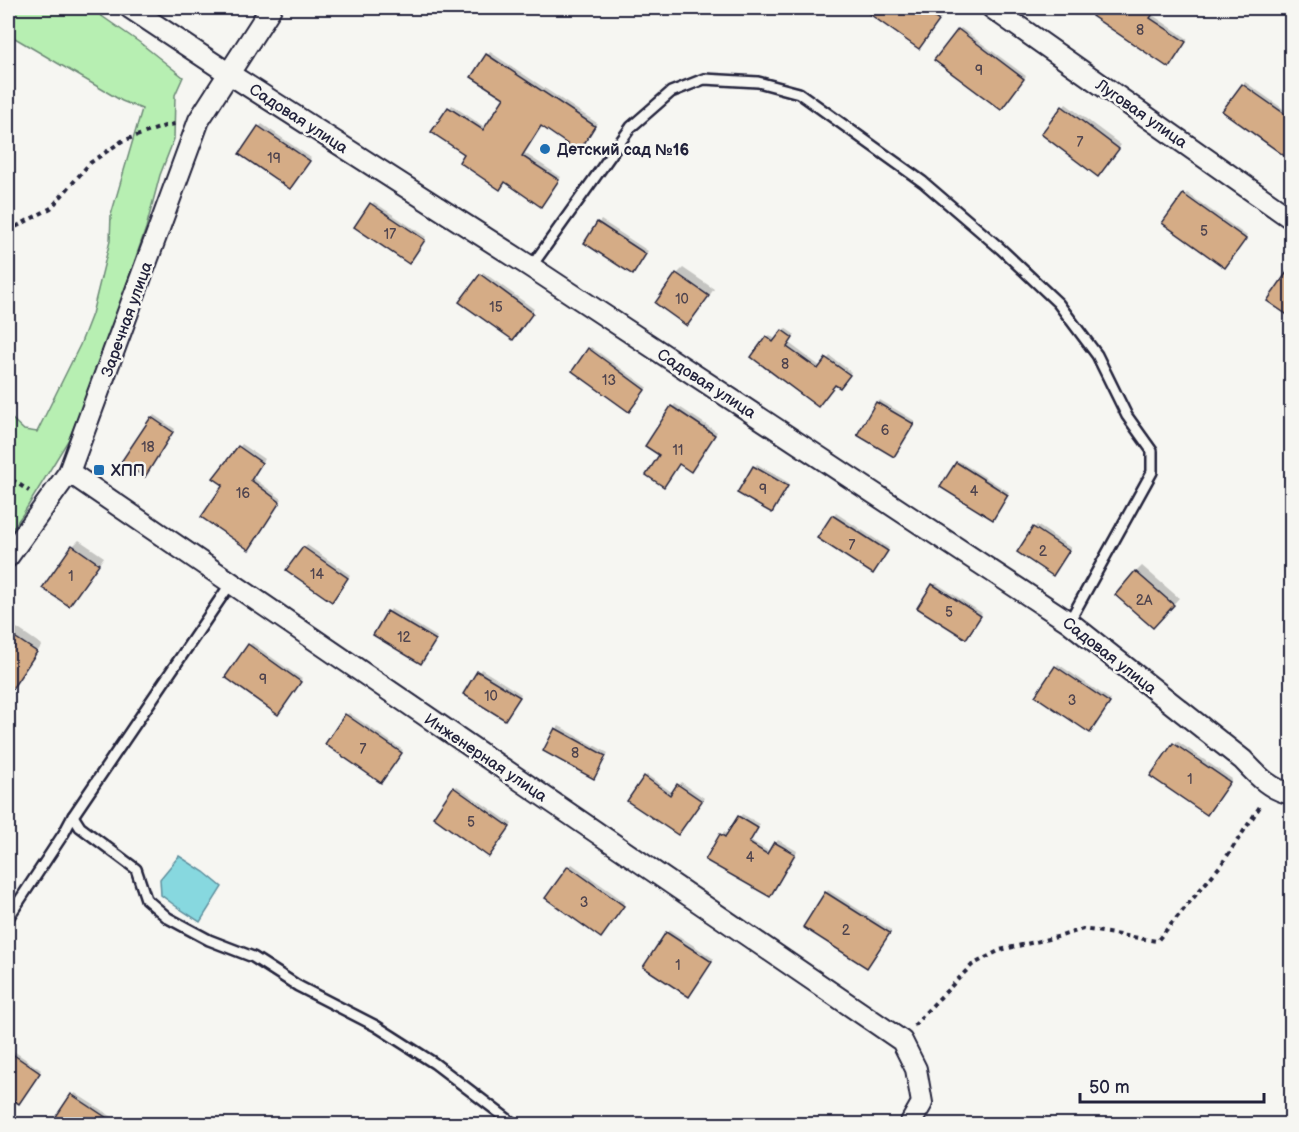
<svg xmlns="http://www.w3.org/2000/svg" width="1299" height="1132" font-family="'Balsamiq Sans',sans-serif">
<rect width="100%" height="100%" fill="#f6f6f2"/>
<filter id="ink" filterUnits="userSpaceOnUse"><feTurbulence type="fractalNoise" baseFrequency=".0167" numOctaves="2"/><feDisplacementMap in="SourceGraphic" scale="12" xChannelSelector="R" yChannelSelector="G"/><feConvolveMatrix kernelMatrix="1 2 1 2 8 2 1 2 1" color-interpolation-filters="sRGB"/></filter>
<g filter="url(#ink)">
<polygon fill="#b7efb2" stroke="#6c8876" stroke-width="1.5" points="8,8 90,8 139,42 183,77 175,95 174,139 160,175 146,228 96,373 69,439 23,514 8,535 8,417 10,417 24,430 37,432 80,345 92,314 110,241 111,215 142,109 122,101 8,34"/>
<polygon fill="#87d8df" stroke="#5f8f9d" stroke-width="1.5" points="179,856 204,872 222,887 200,922 177,907 161,895 160,879"/>
<g fill="#0003">
<polygon points="863,8 926,8 941,18 918,47"/>
<polygon points="1100,8 1156,8 1151,14 1188,39 1171,63 1094,16"/>
<polygon points="961,28 1026,76 1004,106 959,30"/>
<polygon points="490,52 597,123 581,147 541,125 523,152 561,177 544,202 433,132 452,105 486,128 506,98 473,77"/>
<polygon points="1245,82 1292,115 1292,148 1243,85"/>
<polygon points="1066,104 1121,145 1100,173 1043,134"/>
<polygon points="262,124 311,158 293,185 259,127"/>
<polygon points="1187,193 1247,236 1228,264 1184,195"/>
<polygon points="374,202 426,237 411,259 372,204"/>
<polygon points="601,220 648,251 635,271 586,242"/>
<polygon points="683,268 714,289 693,318 687,324 677,274"/>
<polygon points="483,272 534,309 515,336 481,275"/>
<polygon points="785,328 795,335 789,343 821,367 830,356 851,372 843,384 835,383 821,402 767,337 770,335 776,340"/>
<polygon points="591,347 647,387 632,408 589,349"/>
<polygon points="880,400 915,421 897,453 859,434"/>
<polygon points="675,404 717,432 693,467 661,454 647,445"/>
<polygon points="154,415 175,429 147,472 152,418"/>
<polygon points="242,444 264,459 252,477 282,499 251,545 225,485 215,478"/>
<polygon points="959,461 1009,492 995,515 957,463"/>
<polygon points="757,464 789,483 775,509 739,492"/>
<polygon points="836,513 889,548 875,570 834,516"/>
<polygon points="1037,525 1071,548 1055,571 1034,528"/>
<polygon points="79,540 104,557 75,598 69,604 73,546"/>
<polygon points="307,545 350,575 335,597 288,570"/>
<polygon points="1142,566 1179,598 1159,620 1136,572"/>
<polygon points="936,583 982,613 968,635 933,585"/>
<polygon points="391,609 437,637 424,660 375,635"/>
<polygon points="17,628 42,645 13,687 8,693 8,639"/>
<polygon points="252,643 302,679 280,710 249,645"/>
<polygon points="1058,664 1111,700 1092,728 1056,667"/>
<polygon points="481,669 521,694 508,716 465,694"/>
<polygon points="349,713 403,750 383,779 346,715"/>
<polygon points="559,726 608,753 596,774 557,729"/>
<polygon points="1177,741 1232,779 1210,811 1152,775"/>
<polygon points="647,775 673,793 681,782 704,798 681,831 645,777"/>
<polygon points="457,786 512,824 492,852 455,788"/>
<polygon points="742,814 760,824 750,840 770,852 778,840 797,851 772,893 707,859 722,835 724,832 728,835"/>
<polygon points="572,864 625,902 604,934 569,867"/>
<polygon points="828,890 891,930 870,964 826,893"/>
<polygon points="670,930 714,959 691,993 668,933"/>
<polygon points="8,1047 41,1070 19,1102 8,1095"/>
<polygon points="75,1093 123,1124 53,1124"/>
</g>
<g fill="#d5ac86" stroke="#22223b" stroke-width="1.5">
<polygon points="861,8 920,8 939,21 919,49"/>
<polygon points="1098,8 1157,8 1150,18 1186,42 1169,68 1092,16"/>
<polygon points="958,29 1024,79 1001,110 934,60"/>
<polygon points="486,54 595,126 579,152 541,126 522,156 559,180 541,207 505,182 500,190 459,162 464,154 431,132 448,107 483,130 504,98 471,77"/>
<polygon points="1242,84 1292,119 1292,149 1286,157 1222,111"/>
<polygon points="1062,106 1119,149 1098,177 1041,134"/>
<polygon points="258,126 310,161 290,189 239,154"/>
<polygon points="1183,194 1246,239 1225,268 1162,223"/>
<polygon points="370,203 425,240 409,264 354,227"/>
<polygon points="597,222 646,254 633,275 584,243"/>
<polygon points="1289,269 1292,271 1292,318 1267,301"/>
<polygon points="676,273 709,296 687,326 655,303"/>
<polygon points="480,274 533,313 513,340 459,302"/>
<polygon points="782,330 793,338 787,347 818,369 826,358 850,375 840,388 835,385 818,407 751,357 766,336 773,342"/>
<polygon points="588,348 645,390 629,412 572,371"/>
<polygon points="876,402 914,424 894,457 857,435"/>
<polygon points="671,406 715,435 691,472 679,464 664,487 646,475 659,455 645,446"/>
<polygon points="151,417 173,432 145,477 121,462"/>
<polygon points="238,446 262,463 251,480 280,502 249,550 201,517 223,485 213,478"/>
<polygon points="956,462 1008,495 993,520 940,487"/>
<polygon points="753,466 788,486 772,513 737,493"/>
<polygon points="832,515 888,551 873,574 817,538"/>
<polygon points="1033,527 1069,551 1053,576 1017,552"/>
<polygon points="72,545 99,564 69,606 42,588"/>
<polygon points="303,547 348,578 332,602 286,570"/>
<polygon points="1135,571 1174,605 1153,628 1115,595"/>
<polygon points="932,584 981,616 966,639 917,608"/>
<polygon points="387,611 436,640 421,664 373,635"/>
<polygon points="10,634 37,652 8,695 8,637"/>
<polygon points="248,644 301,682 278,715 225,677"/>
<polygon points="1055,666 1110,703 1090,733 1035,696"/>
<polygon points="477,671 520,697 505,720 463,694"/>
<polygon points="345,714 402,753 381,783 325,744"/>
<polygon points="555,728 606,756 594,779 543,751"/>
<polygon points="1173,743 1230,782 1207,815 1150,776"/>
<polygon points="644,776 670,795 677,784 702,801 678,835 627,801"/>
<polygon points="453,787 510,827 489,857 433,817"/>
<polygon points="738,816 758,828 749,843 767,854 774,842 795,854 770,897 705,860 720,834 725,837"/>
<polygon points="568,866 624,906 601,938 545,898"/>
<polygon points="825,892 890,933 867,968 803,927"/>
<polygon points="666,932 712,962 689,997 643,967"/>
<polygon points="8,1051 40,1073 19,1104 8,1097"/>
<polygon points="71,1094 116,1124 51,1124"/>
</g>
<g fill="none" stroke-linecap="round" stroke-linejoin="round">
<g stroke="#22223b" stroke-width="14">
<g id="lane">
<polyline points="531,267 631,127 671,92 704,79 758,82 799,93 923,182 1001,249 1058,303 1097,355 1127,416 1152,451 1152,472 1069,622"/>
<polyline points="73,816 80,827 136,869 146,899 168,918 209,940 253,957 298,986 376,1026 434,1063 514,1124"/>
<polyline points="8,918 64,833 73,816 231,583"/>
</g>
</g>
<g stroke="#22223b" stroke-width="24">
<g id="street">
<path d="M130 8 228 73 531 267 1069 622 1243 760C1257 775 1270 790 1292 794"/>
<polyline points="992,8 1292,219"/>
<polyline points="69,472 902,1041 916,1069 922,1103 910,1124"/>
<polyline points="8,557 69,472 199,120 271,8"/>
</g>
</g>
<g stroke="#22223b" stroke-width="4" stroke-dasharray="4.5 4.5" stroke-linecap="butt">
<polyline points="8,231 51,208 90,163 122,141 165,126 175,124"/>
<polyline points="8,472 11,479 29,491"/>
<polyline points="914,1026 925,1013 972,965 1000,950 1061,936 1083,929 1157,941 1221,865 1261,805"/>
</g>
<use href="#lane" stroke="#f6f6f2" stroke-width="9"/>
<use href="#street" stroke="#f6f6f2" stroke-width="20"/>
</g>
</g>
<g fill="#1f6fb2" stroke="#f6f6f2" stroke-width="2">
<circle cx="545" cy="149" r="6"/>
<rect x="93" y="464" width="12" height="12" rx="3"/>
</g>
<g text-anchor="middle" stroke-width="5" stroke-linejoin="round" paint-order="stroke">
<g font-size="14" fill="#4f444e">
<text x="1140" y="35">8</text>
<text x="979" y="75">9</text>
<text x="1080" y="147">7</text>
<text x="274" y="163">19</text>
<text x="1204" y="236">5</text>
<text x="390" y="239">17</text>
<text x="682" y="304">10</text>
<text x="496" y="312">15</text>
<text x="785" y="369">8</text>
<text x="609" y="385">13</text>
<text x="885" y="435">6</text>
<text x="148" y="452">18</text>
<text x="678" y="455">11</text>
<text x="763" y="494">9</text>
<text x="974" y="496">4</text>
<text x="243" y="498">16</text>
<text x="852" y="550">7</text>
<text x="1043" y="556">2</text>
<text x="317" y="579">14</text>
<text x="71" y="581">1</text>
<text x="1144" y="605">2А</text>
<text x="949" y="617">5</text>
<text x="404" y="642">12</text>
<text x="263" y="684">9</text>
<text x="491" y="701">10</text>
<text x="1072" y="705">3</text>
<text x="363" y="754">7</text>
<text x="575" y="758">8</text>
<text x="1190" y="784">1</text>
<text x="471" y="827">5</text>
<text x="750" y="862">4</text>
<text x="584" y="907">3</text>
<text x="846" y="935">2</text>
<text x="678" y="970">1</text>
</g>
<g font-size="16" fill="#22223b" stroke="#f6f6f2">
<text transform="translate(1142 113) rotate(35)" y="6">Луговая улица</text>
<text transform="translate(299 118) rotate(33)" y="6">Садовая улица</text>
<text transform="translate(126 319) rotate(-70)" y="6">Заречная улица</text>
<text transform="translate(707 383) rotate(33)" y="6">Садовая улица</text>
<text transform="translate(1110 655) rotate(38)" y="6">Садовая улица</text>
<text transform="translate(486 757) rotate(34)" y="6">Инженерная улица</text>
</g>
<g font-size="16" font-weight="bold" fill="#22223b" stroke="#f6f6f2" text-anchor="start">
<text x="557" y="155">Детский сад №16</text>
<text x="111" y="476">ХПП</text>
</g>
</g>
<rect width="1299" height="1132" fill="none" stroke="#f6f6f2" stroke-width="30"/>
<rect x="15" y="15" width="1269" height="1102" fill="none" stroke="#22223b" stroke-width="2" filter="url(#ink)"/>
<path d="M1080 1093v9h184v-9" fill="none" stroke="#22223b" stroke-width="3"/>
<text x="1089" y="1093" font-size="18" fill="#22223b" stroke="#f6f6f2" stroke-width="4.5" paint-order="stroke">50 m</text>
</svg>
